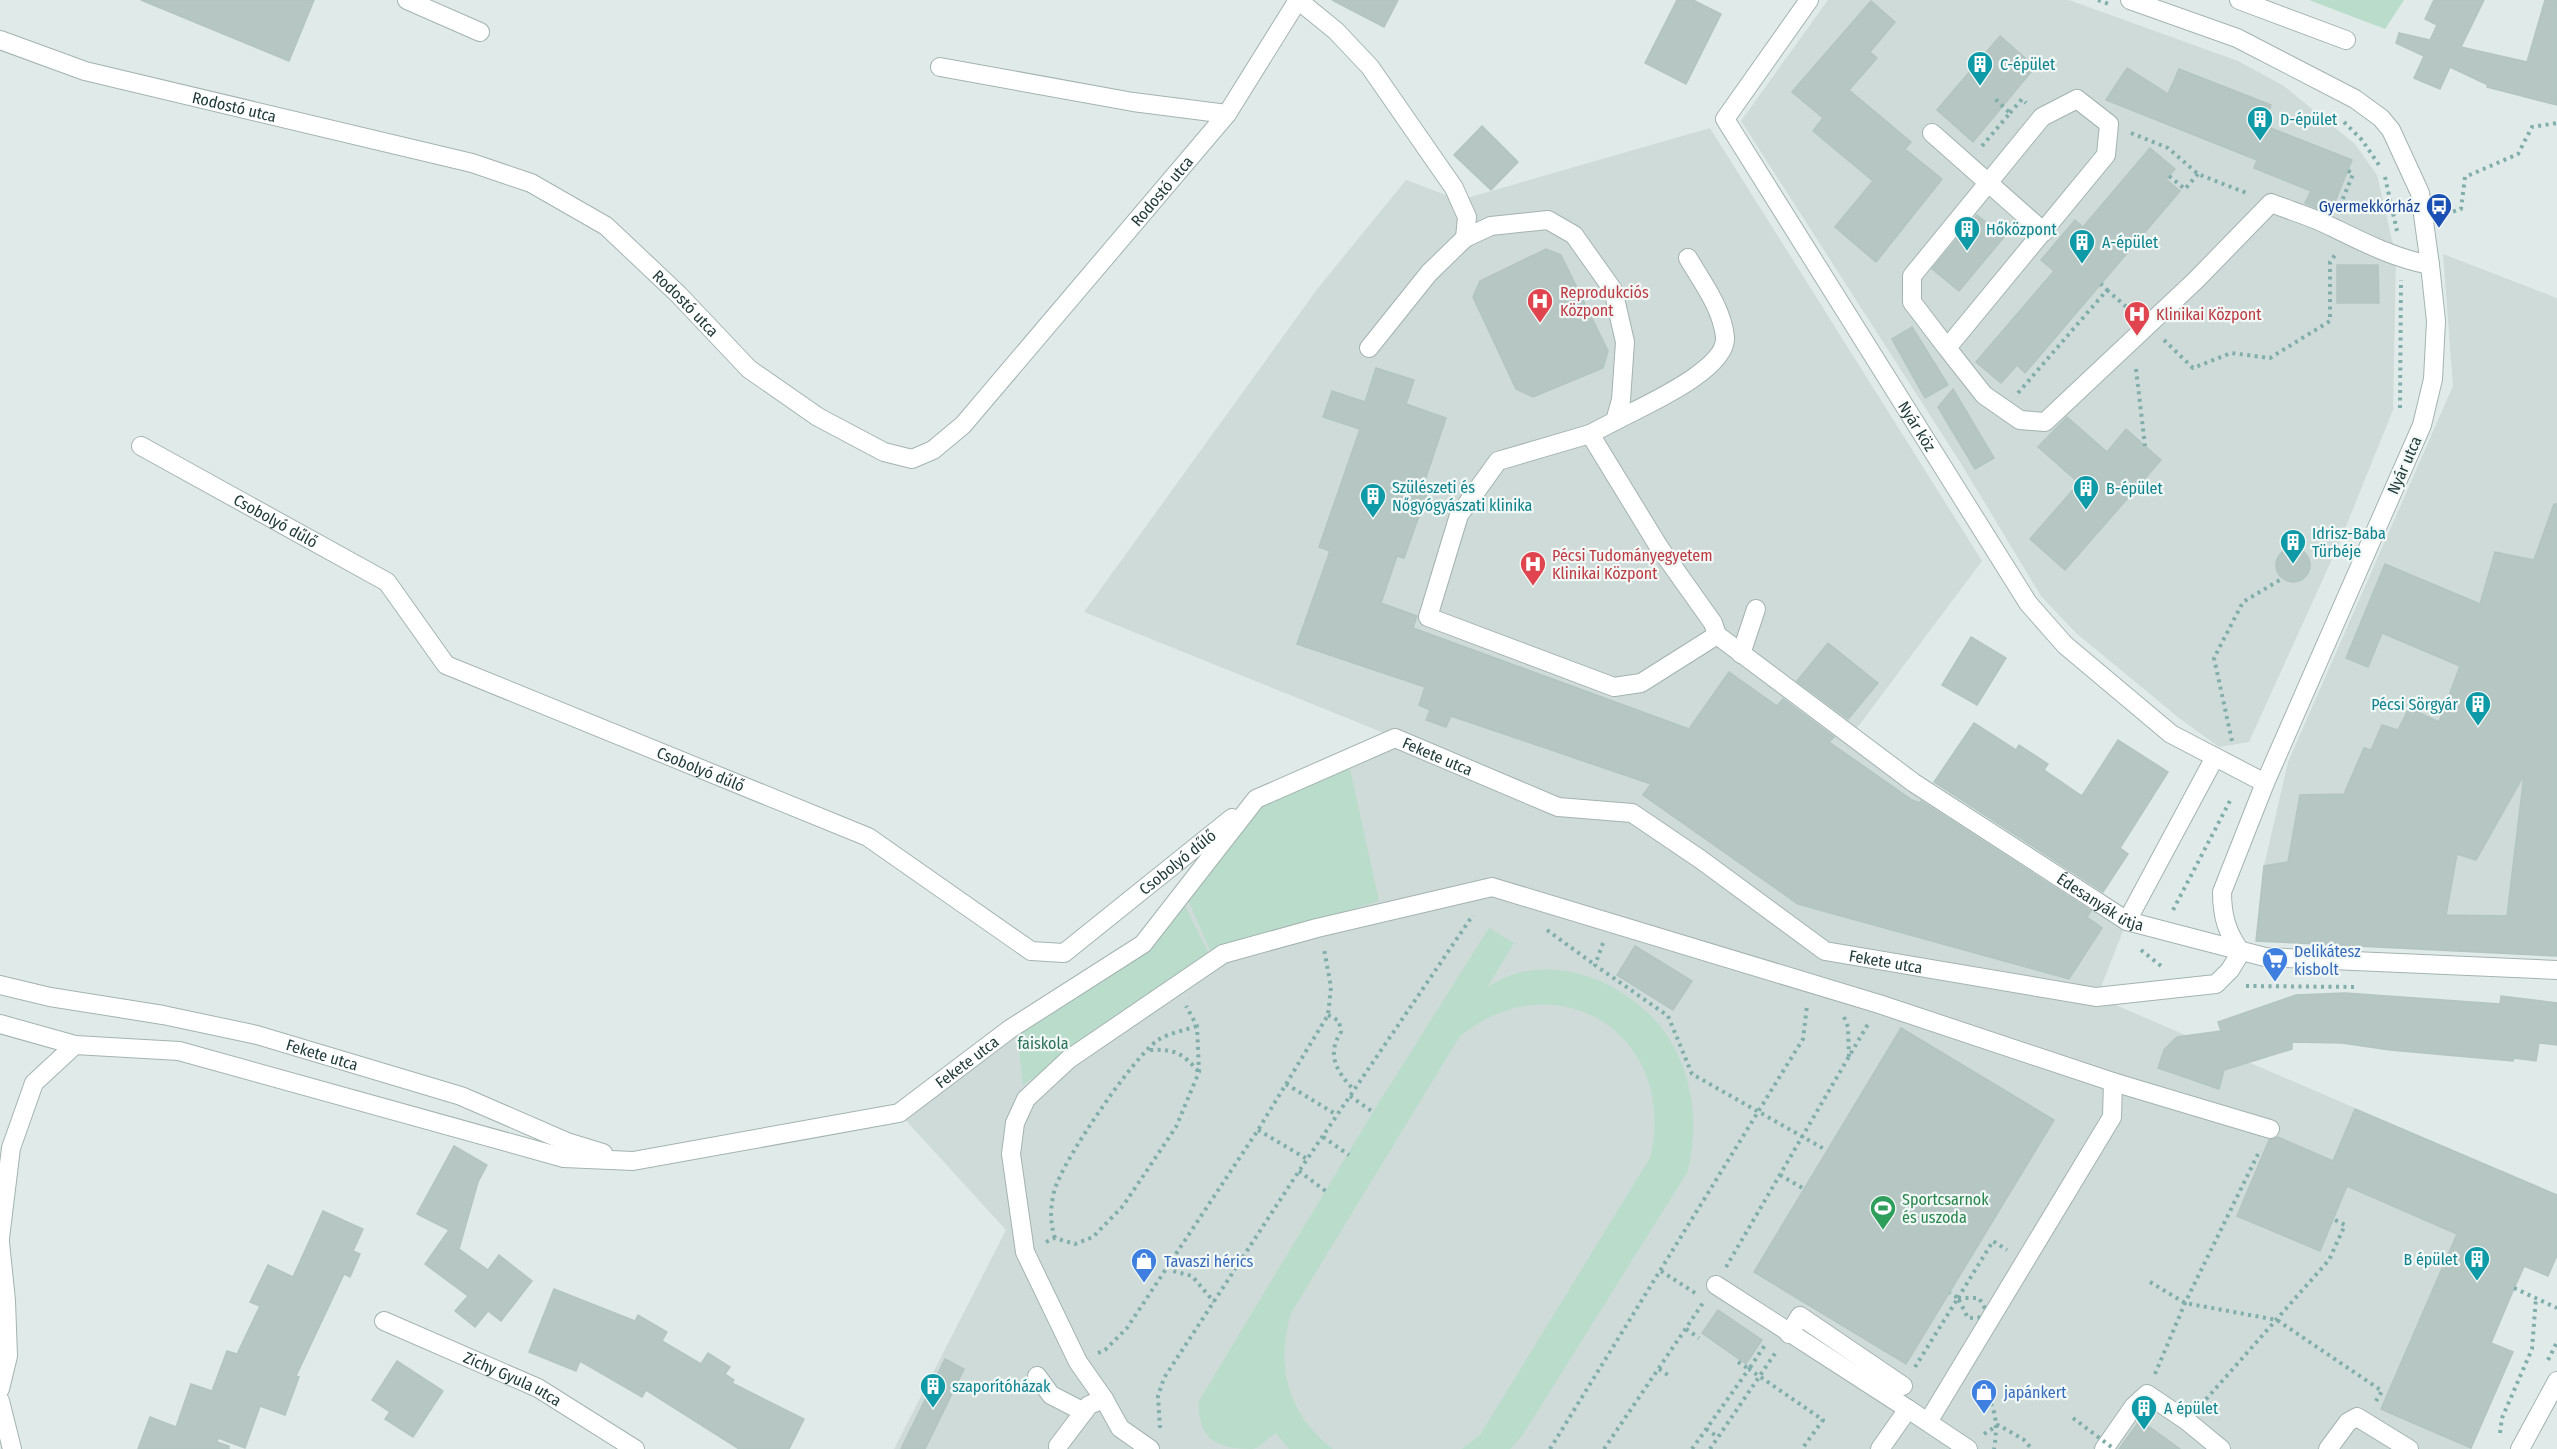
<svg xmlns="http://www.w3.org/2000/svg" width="2557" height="1449" font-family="'Fira Sans Condensed',sans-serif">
<rect width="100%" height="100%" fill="#e0ebe9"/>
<g fill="#cfdbd8">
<polygon points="1828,0 2069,0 2238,61 2284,86 2355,144 2377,175 2396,257 2393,410 2338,546 2249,742 2219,747 2179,718 2076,633 2041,596 1960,462 1741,121"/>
<polygon points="1710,128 1982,561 1851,736 2127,921 2097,997 2557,1195 2491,1343 2513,1352 2471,1449 894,1449 1006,1230 899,1113 1143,944 1256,799 1394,737 1084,612 1318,288 1406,180 1460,200"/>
<polygon points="2443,254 2557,298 2557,956 2256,941 2264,866 2288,762 2453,386"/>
</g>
<g fill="#b9dccb">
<polygon points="2309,0 2404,0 2385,29"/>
<polygon points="1350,769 1379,901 1211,952 1188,900 1265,804"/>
<polygon points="1184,904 1209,954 1023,1085 1017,1033"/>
<path d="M1489 928 1514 943 1487 988C1550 943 1644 986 1676 1051 1695 1089 1697 1130 1688 1171L1522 1436 1510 1449H1462L1480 1435 1650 1158C1680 1037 1559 957 1460 1036L1291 1313C1275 1366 1288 1415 1333 1449H1289L1276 1433C1269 1437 1261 1447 1253 1449 1215 1449 1197 1438 1199 1401L1373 1112Z"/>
</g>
<g fill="#b6c6c3" stroke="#b3c5c1" stroke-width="1.5" fill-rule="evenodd">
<polygon points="141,0 314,0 289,61"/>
<polygon points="1332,0 1398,0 1384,27"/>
<polygon points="1677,0 1693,0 1721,14 1686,84 1645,63"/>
<polygon points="2434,0 2484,0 2461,47 2527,62 2545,0 2557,0 2557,105 2487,87 2488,85 2450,67 2440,89 2414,78 2424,56 2396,43 2399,33 2430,40 2437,25 2425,19"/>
<polygon points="1871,1 1895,22 1870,52 1877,58 1849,90 1911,142 1905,149 1942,179 1876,262 1835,227 1873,181 1813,131 1823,118 1792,92"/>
<polygon points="2000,36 2035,67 1973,142 1937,110"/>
<polygon points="2127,68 2168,94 2179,69 2271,105 2263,125 2352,160 2330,214 2305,203 2311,191 2254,168 2257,160 2106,100"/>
<polygon points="1482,126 1518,162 1491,190 1454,155"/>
<polygon points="2150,148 2175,169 2166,179 2180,191 2025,373 2017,365 2001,383 1976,362 2054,271 2041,260 2075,220 2083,227"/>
<polygon points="1977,215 2004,237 1959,291 1932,269"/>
<polygon points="1546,249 1561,255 1608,351 1603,368 1533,397 1516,389 1473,297 1480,281"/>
<polygon points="2337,265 2378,265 2379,303 2337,303"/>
<polygon points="1912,327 1948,385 1925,398 1892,339"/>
<polygon points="1376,368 1414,380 1406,404 1446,418 1422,489 1428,491 1404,558 1397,556 1381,603 1417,616 1413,628 1689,729 1729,672 1777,706 1783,699 1834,737 1829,742 1912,800 1920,803 1921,801 2091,911 2087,917 2102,928 2069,979 1798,904 1643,795 1651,784 1451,716 1446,727 1426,720 1430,710 1419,705 1425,687 1297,644 1330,551 1319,547 1360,429 1323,417 1332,391 1365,402"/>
<polygon points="1953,389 1994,458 1975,469 1938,407"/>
<polygon points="2067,417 2107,452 2126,429 2161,460 2065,570 2030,539 2079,483 2038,447"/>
<path d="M2554 504H2557V956L2256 941 2264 866 2288 862 2300 795 2344 794 2364 748 2371 750 2382 725 2398 730 2409 708 2439 722 2460 666 2382 633 2368 667 2346 658 2385 564 2480 604 2495 552 2534 560ZM2524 775 2507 916 2446 915 2457 854 2476 860Z"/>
<circle cx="2293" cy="565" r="17"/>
<polygon points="1971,637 2006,658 1977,705 1942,685"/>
<polygon points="1828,643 1878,683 1848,719 1797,681"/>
<polygon points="1974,723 2016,750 2019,745 2048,764 2044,770 2082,796 2118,740 2168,772 2120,848 2128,854 2103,892 1934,782"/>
<polygon points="1635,946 1692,981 1673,1010 1617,975"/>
<polygon points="2345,993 2500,1004 2501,996 2557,1003 2557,1045 2539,1043 2536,1061 2514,1058 2513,1061 2390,1050 2342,1043 2292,1042 2292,1049 2224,1070 2219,1089 2158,1068 2164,1050 2177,1037 2221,1031 2218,1022 2296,995"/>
<polygon points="1901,1028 2054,1120 1906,1364 1754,1272"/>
<polygon points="2355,1109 2557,1195 2557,1255 2548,1276 2524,1266 2514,1288 2491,1343 2513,1352 2471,1448 2381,1409 2457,1234 2347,1186 2320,1251 2237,1216 2269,1140 2278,1137 2333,1161"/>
<polygon points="454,1146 487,1165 478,1182 459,1249 488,1270 499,1255 532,1281 501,1321 488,1311 475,1327 455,1311 468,1296 425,1264 449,1230 417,1214"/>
<polygon points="323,1211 363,1229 353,1251 360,1254 350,1277 344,1274 296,1376 299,1377 285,1415 260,1406 245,1448 218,1438 217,1442 229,1446 229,1449 138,1449 150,1417 176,1427 191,1384 212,1391 227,1351 237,1354 260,1306 250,1302 268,1265 293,1277"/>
<polygon points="554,1289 635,1321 638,1315 667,1332 662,1341 701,1364 708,1353 730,1367 725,1374 734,1380 732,1383 804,1419 789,1449 739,1449 646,1390 642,1397 580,1361 576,1371 529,1352"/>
<polygon points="1718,1310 1762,1340 1746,1364 1702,1333"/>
<polygon points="945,1359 964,1369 925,1449 901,1449"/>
<polygon points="397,1361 443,1391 413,1437 385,1419 390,1412 372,1400"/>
<polygon points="2140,1420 2180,1449 2119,1449"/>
</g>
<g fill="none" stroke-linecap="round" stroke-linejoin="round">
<g stroke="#a3b3b1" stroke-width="20">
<g id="minor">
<polyline points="407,0 480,32"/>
<polyline points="1298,0 1336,31 1370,67 1454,188 1467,217 1465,238 1491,226 1548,220 1574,235 1613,290 1625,342 1621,400 1615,421 1590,434 1498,461 1459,515 1428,617 1614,687 1641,683 1717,635"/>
<path id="s1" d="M1809 0 1725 119 2028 603 2065 645 2171 734 2265 783"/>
<path d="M2130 0 2237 38 2355 99 2381 118 2391 130 2420 193 2430 265 2436 321 2433 379 2422 425 2265 783 2222 892C2222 916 2227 933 2241 952"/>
<polyline points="2239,0 2346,40"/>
<path id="s2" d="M0 40 85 71 472 163 531 183 606 226 678 294 749 369 818 417 884 452 912 459 933 450 963 425 1227 114 1298 0"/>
<polyline points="940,67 1133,102 1227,114"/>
<polyline points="1932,133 2044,232"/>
<polyline points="1369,348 1429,273 1465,238"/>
<path d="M1947 348 1912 302V276L2042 117 2077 99 2109 124 2106 155 1947 348 1984 395 2020 420 2045 422 2196 280 2271 203C2291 211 2313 217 2332 227 2365 243 2394 258 2430 265"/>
<path d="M1615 421C1641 407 1728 370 1725 337 1722 308 1702 282 1688 258"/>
<polyline points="1590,434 1659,547 1713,623 1717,635"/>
<path id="s3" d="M141 446 387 582 446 665 868 837 1031 951 1064 953 1232 818"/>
<path id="s4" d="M1717 635 1914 783 2127 921 2265 957 2557 970"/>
<polyline points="1741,654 1756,609"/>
<polyline points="2127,921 2215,757"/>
<path id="s5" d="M0 985 50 997 163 1015 257 1035 461 1096 567 1142 603 1153"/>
<path id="s6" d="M0 1024 75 1045 179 1051 564 1158 633 1161 899 1113 1010 1029 1143 944 1256 799 1395 738 1558 807 1632 813 1700 859 1825 951 2096 997 2216 984 2230 970 2241 952"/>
<polyline points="0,1238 11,1148 34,1083 75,1045"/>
<polyline points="0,1242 6,1301 8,1356 0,1389"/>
<polyline points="1716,1285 1908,1409"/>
<path id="s7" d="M384 1321 538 1388 635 1449"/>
<polyline points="1789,1334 1800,1316 1903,1386"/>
<polyline points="1037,1376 1051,1395 1084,1412"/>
<polyline points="0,1401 12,1449"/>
<polyline points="1928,1422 2112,1117 2113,1082"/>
<polyline points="1058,1446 1089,1405 1104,1399"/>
<polyline points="1150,1449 1120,1428 1104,1399 1078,1362 1025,1252 1011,1154 1015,1123 1026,1099 1069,1059 1223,954 1317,928 1492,887 1879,1004 2113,1082 2270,1129"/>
<polyline points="1880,1449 1908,1409 1968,1449"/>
<polyline points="2104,1449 2134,1406 2147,1394 2187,1421 2221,1449"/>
<polyline points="2328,1449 2348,1422 2357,1417 2409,1449"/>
<polyline points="2520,1449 2557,1381"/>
</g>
</g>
<g stroke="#81aeab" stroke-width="4" stroke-dasharray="3 4.5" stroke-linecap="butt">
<polyline points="2098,0 2109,4"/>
<polyline points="2010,113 2022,99 2026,103"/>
<polyline points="2344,122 2362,140 2379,165"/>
<polyline points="2131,133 2168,148 2198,174 2249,194"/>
<polyline points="1982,146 2010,113 1994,98"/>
<polyline points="2169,176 2185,189 2198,174"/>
<polyline points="2385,177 2397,231"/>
<polyline points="2340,206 2353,174 2347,170"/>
<polyline points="2446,214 2461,209 2465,177 2518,154 2532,127 2557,123"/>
<polyline points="2107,290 2131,311"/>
<polyline points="2164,340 2193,368 2231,353 2270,358 2330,321 2330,262 2335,255"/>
<polyline points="2136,369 2145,446"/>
<polyline points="2018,393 2107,290 2101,284"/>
<polyline points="2400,408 2401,280"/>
<polyline points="2232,741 2214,658 2243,602 2283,578"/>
<polyline points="2173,910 2232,797"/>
<polyline points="1547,930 1595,965"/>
<polyline points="1603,943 1595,965 1668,1016 1692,1074 1826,1150"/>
<polyline points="2141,950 2161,966"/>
<polyline points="2246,986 2358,987"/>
<path d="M1328 1015 1339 1021 1341 1032C1326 1055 1337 1072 1354 1090"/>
<polyline points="1844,1017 1848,1027 1849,1057"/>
<path d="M1150 1050C1176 1049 1182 1053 1199 1072"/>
<polyline points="1286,1084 1337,1115"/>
<polyline points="1350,1096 1373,1112"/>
<polyline points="1258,1130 1307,1159"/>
<polyline points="1323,1137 1349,1155"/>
<polyline points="1299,1171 1327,1192"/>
<polyline points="1780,1175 1804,1189"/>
<path d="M1055 1238C1050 1222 1050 1209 1054 1192 1060 1164 1134 1056 1158 1040 1169 1033 1186 1030 1197 1026"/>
<polyline points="1046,1242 1055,1238 1075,1244 1093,1237 1123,1206 1176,1127 1199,1072 1197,1026 1186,1006"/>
<polyline points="1169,1265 1173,1271 1192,1276 1214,1302"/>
<polyline points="1726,1267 1868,1024"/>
<polyline points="1661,1271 1695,1293"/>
<polyline points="2150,1282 2185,1303 2277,1320 2382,1391 2376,1401"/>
<polyline points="2514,1288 2557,1308"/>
<polyline points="1958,1298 1993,1241 2007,1250"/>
<polygon points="1958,1298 1979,1298 1990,1317 1968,1318"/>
<polyline points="1686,1329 1699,1338"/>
<polyline points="1098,1353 1105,1350 1127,1328 1258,1130 1328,1015 1331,987 1324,949"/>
<polyline points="2548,1360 2557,1342"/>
<polyline points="1738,1362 1749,1369 1765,1345"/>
<polyline points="1915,1367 1958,1298 1950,1293"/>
<polyline points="1659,1369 1671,1377"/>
<polyline points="2155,1374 2185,1303 2260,1150"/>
<path d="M1978 1385C1997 1404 1998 1424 1994 1449"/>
<polyline points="2201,1405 2329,1260 2345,1225 2333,1219"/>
<polyline points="1160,1428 1158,1396 1164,1378 1299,1171 1473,915"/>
<polyline points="1706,1429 1718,1437"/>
<polyline points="2500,1433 2502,1418 2532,1349 2536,1298"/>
<polyline points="1984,1434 1998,1425 2023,1439 2032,1449"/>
<polyline points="1550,1449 1803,1039 1807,1006"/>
<polyline points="1604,1449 1703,1303"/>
<polyline points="1692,1449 1749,1369 1823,1420 1802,1449"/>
<polyline points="1710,1449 1776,1352"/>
</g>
<use href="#minor" stroke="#fff" stroke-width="18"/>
<polyline stroke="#81aeab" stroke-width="4" stroke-dasharray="3 4.5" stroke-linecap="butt" points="2073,1418 2114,1449"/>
</g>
<defs>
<g id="building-pin" transform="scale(1.35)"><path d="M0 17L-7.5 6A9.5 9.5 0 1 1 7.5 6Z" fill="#0f9aa8" stroke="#f1f8f6"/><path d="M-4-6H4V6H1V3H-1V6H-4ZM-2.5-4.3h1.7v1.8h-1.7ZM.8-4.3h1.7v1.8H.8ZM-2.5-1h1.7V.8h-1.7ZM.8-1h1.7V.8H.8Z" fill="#fff"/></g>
<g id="bus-pin" transform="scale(1.35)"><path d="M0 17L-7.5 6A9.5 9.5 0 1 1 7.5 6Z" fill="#1a4fb4" stroke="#f1f8f6"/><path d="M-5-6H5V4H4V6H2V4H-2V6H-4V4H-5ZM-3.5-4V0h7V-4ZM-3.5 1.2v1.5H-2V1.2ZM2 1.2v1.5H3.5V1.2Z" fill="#fff"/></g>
<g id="hospital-pin" transform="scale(1.35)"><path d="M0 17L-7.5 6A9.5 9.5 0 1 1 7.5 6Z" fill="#e0444e" stroke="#f1f8f6"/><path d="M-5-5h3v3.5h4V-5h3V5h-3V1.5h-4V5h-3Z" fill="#fff"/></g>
<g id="supermarket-pin" transform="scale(1.35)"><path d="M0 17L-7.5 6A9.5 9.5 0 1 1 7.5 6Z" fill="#3f7fe0" stroke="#f1f8f6"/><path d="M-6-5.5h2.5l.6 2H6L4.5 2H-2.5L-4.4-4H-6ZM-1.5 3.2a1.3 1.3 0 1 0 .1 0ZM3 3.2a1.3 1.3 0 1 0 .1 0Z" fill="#fff"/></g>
<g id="stadium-pin" transform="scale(1.35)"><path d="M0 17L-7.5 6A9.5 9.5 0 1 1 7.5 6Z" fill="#2e9e5b" stroke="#f1f8f6"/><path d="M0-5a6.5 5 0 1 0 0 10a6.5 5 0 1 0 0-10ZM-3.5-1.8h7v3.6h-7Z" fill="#fff"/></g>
<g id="shop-pin" transform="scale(1.35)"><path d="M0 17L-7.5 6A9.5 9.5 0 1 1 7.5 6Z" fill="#3f7fe0" stroke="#f1f8f6"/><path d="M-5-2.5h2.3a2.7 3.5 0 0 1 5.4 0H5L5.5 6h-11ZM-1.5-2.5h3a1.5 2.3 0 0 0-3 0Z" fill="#fff"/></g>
</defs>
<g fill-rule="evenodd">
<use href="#building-pin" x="1980" y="64"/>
<use href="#building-pin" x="2260" y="119"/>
<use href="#bus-pin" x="2439" y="206"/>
<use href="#building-pin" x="1967" y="229"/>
<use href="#building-pin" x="2082" y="242"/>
<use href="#hospital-pin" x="1540" y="301"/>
<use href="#hospital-pin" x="2137" y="314"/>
<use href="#building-pin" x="2086" y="488"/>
<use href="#building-pin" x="1373" y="496"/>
<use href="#building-pin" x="2293" y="542"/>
<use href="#hospital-pin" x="1533" y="564"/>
<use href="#building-pin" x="2478" y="704"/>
<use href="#supermarket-pin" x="2275" y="960"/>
<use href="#stadium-pin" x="1883" y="1208"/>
<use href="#building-pin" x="2477" y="1259"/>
<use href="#shop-pin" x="1144" y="1261"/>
<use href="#building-pin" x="933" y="1386"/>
<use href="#shop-pin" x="1984" y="1392"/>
<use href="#building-pin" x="2144" y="1408"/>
</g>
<g text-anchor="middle" stroke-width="4.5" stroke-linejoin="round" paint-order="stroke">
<g font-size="16" fill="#0d838f" stroke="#f1f8f6" text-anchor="start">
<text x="2000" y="70">C-épület</text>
<text x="2280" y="125">D-épület</text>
<text x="1986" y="235">Hőközpont</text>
<text x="2102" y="248">A-épület</text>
<text x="1392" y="493">Szülészeti és<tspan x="1392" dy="18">Nőgyógyászati klinika</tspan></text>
<text x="2106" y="494">B-épület</text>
<text x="2312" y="539">Idrisz-Baba<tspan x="2312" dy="18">Türbéje</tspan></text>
<text x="2458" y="710" text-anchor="end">Pécsi Sörgyár</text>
<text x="2458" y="1265" text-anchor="end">B épület</text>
<text x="952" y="1392">szaporítóházak</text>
<text x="2164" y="1414">A épület</text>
</g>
<g font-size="16" fill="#213b3b" stroke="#f1f8f6">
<text dy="6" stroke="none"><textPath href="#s2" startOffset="244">Rodostó utca</textPath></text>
<text dy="6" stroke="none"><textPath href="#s2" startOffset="1396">Rodostó utca</textPath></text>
<text dy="6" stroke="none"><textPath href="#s2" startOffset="748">Rodostó utca</textPath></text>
<text dy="6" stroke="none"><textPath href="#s1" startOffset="508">Nyár köz</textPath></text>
<text transform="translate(2404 465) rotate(-66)" y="6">Nyár utca</text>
<text dy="6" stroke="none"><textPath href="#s3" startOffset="154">Csobolyó dűlő</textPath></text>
<text dy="6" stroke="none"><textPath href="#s6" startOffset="1600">Fekete utca</textPath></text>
<text dy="6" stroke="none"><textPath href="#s3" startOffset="658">Csobolyó dűlő</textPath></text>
<text dy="6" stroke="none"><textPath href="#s3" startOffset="1216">Csobolyó dűlő</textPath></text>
<text dy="6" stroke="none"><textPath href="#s4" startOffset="468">Édesanyák útja</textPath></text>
<text dy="6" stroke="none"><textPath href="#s6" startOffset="2104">Fekete utca</textPath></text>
<text dy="6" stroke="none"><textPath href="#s5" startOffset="330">Fekete utca</textPath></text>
<text dy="6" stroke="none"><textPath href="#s6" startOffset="1006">Fekete utca</textPath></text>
<text dy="6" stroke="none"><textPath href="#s7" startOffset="141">Zichy Gyula utca</textPath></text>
</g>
<g font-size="16" fill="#164399" stroke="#f1f8f6" text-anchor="end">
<text x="2420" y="212">Gyermekkórház</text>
</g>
<g font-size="16" fill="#be3a42" stroke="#f1f8f6" text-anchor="start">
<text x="1560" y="298">Reprodukciós<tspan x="1560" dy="18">Központ</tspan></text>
<text x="2156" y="320">Klinikai Központ</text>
<text x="1552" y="561">Pécsi Tudományegyetem<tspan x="1552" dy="18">Klinikai Központ</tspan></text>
</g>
<g font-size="16" fill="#366cbe" stroke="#f1f8f6" text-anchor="start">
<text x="2294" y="957">Delikátesz<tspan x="2294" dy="18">kisbolt</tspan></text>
<text x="1164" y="1267">Tavaszi hérics</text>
<text x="2004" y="1398">japánkert</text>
</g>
<g font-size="16" fill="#2c7258" stroke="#f1f8f6">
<text x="1043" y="1049">faiskola</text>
</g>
<g font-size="16" fill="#27864d" stroke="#f1f8f6" text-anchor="start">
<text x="1902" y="1205">Sportcsarnok<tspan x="1902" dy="18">és uszoda</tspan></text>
</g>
</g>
</svg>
